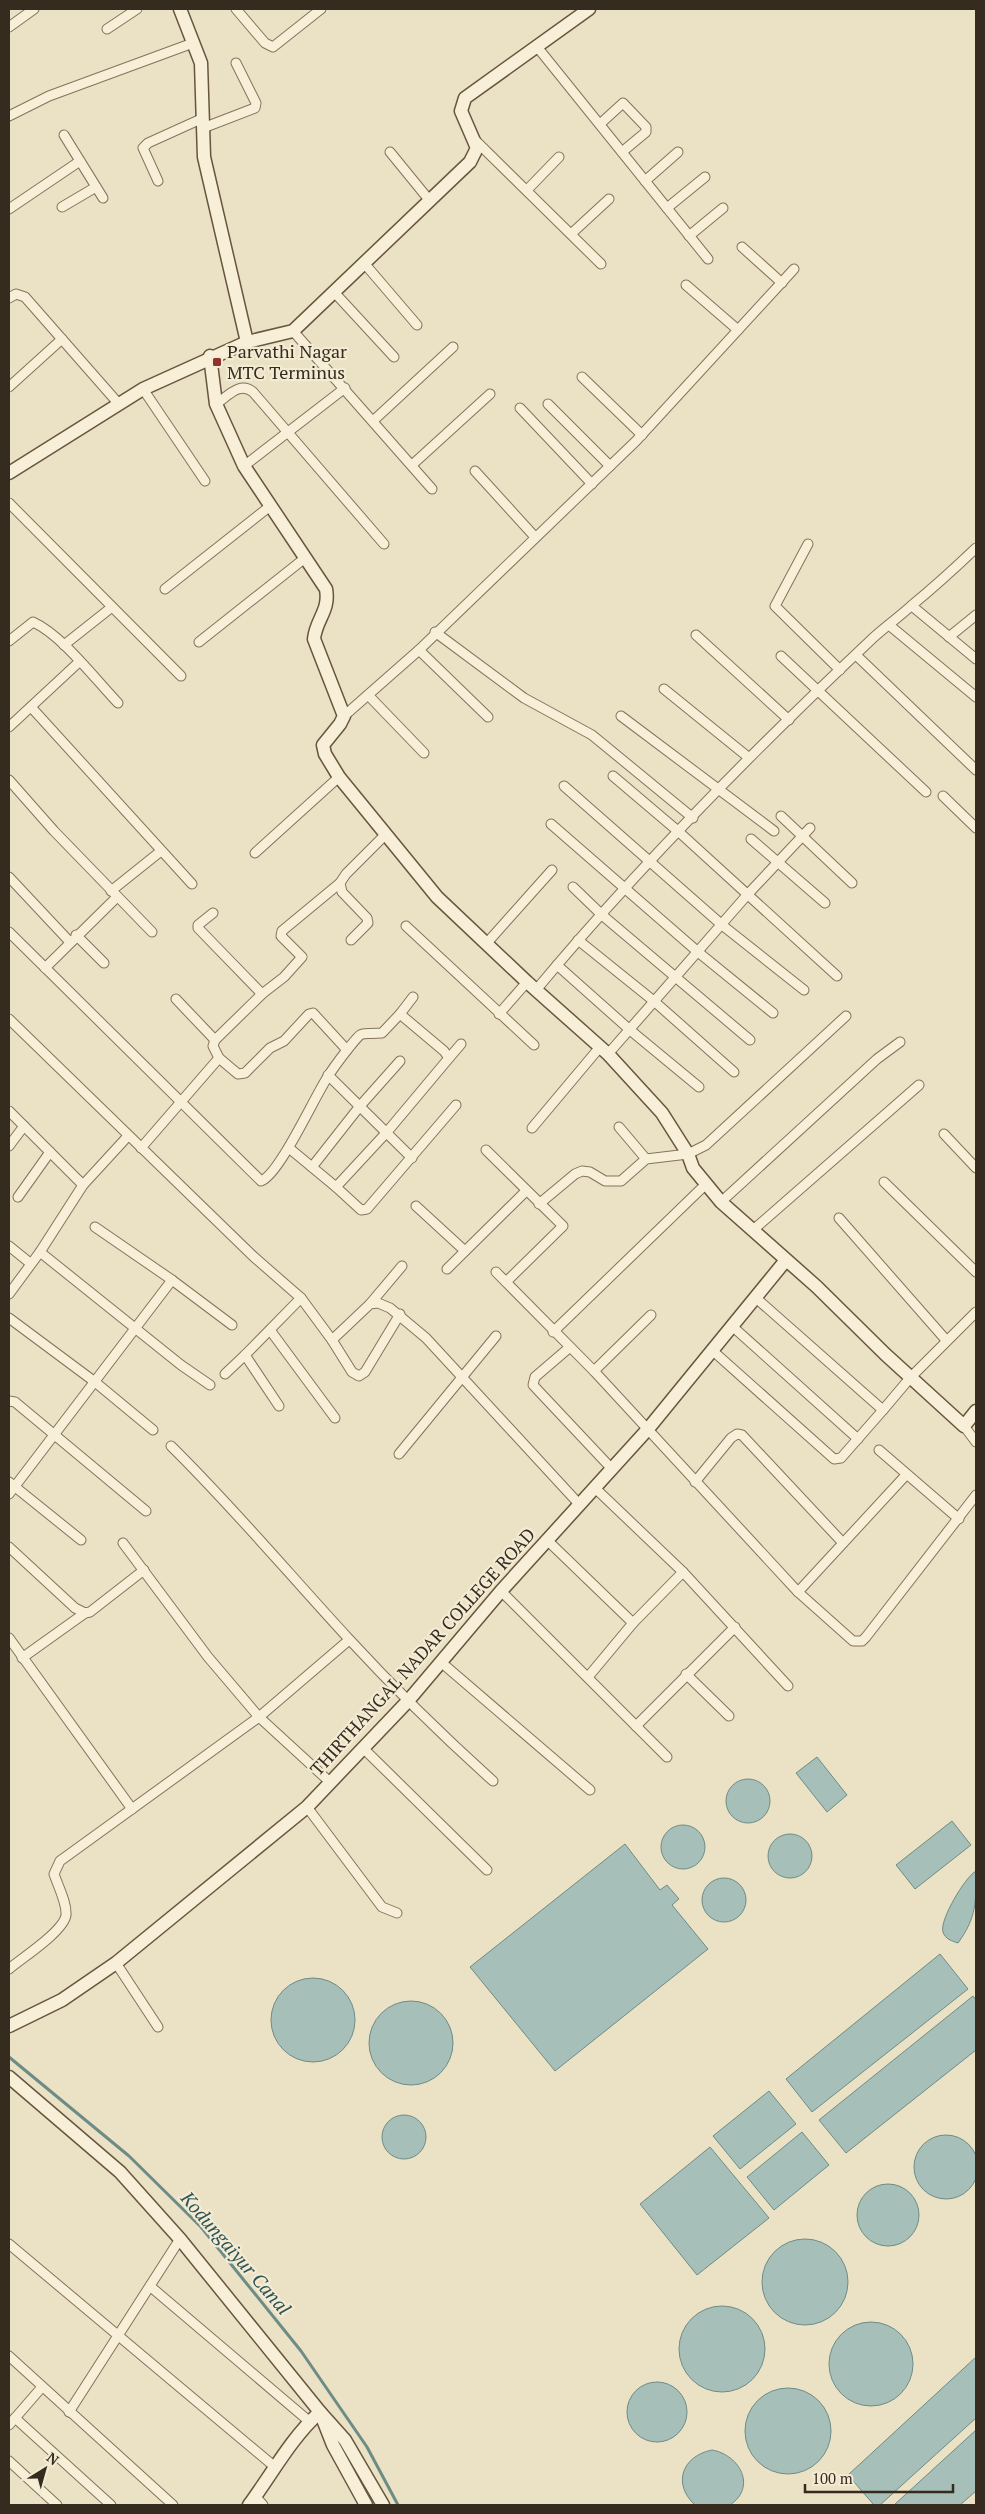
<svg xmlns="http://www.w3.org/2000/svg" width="985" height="2514" font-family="'PT Serif',serif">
<rect width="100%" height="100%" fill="#ebe1c4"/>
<g fill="#a6bfb8" stroke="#6d8c86">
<polygon points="817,1757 847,1795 827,1812 796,1773"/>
<circle cx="748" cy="1801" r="22"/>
<polygon points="952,1821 971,1845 915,1889 896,1865"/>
<circle cx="683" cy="1847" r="22"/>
<circle cx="790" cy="1856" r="22"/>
<polygon points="625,1844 660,1890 667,1885 679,1899 672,1905 708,1949 555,2071 470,1967"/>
<path d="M976 1871C976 1901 977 1917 958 1943 952 1941 945 1939 943 1932 939 1920 966 1876 976 1871Z"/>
<circle cx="724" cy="1900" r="22"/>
<polygon points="940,1954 968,1989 812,2112 786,2079"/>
<circle cx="313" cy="2020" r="42"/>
<polygon points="973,1996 976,2000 976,2050 846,2153 819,2120"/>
<circle cx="411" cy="2043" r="42"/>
<polygon points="769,2091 796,2124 740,2169 713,2136"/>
<circle cx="404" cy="2137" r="22"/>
<polygon points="802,2132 829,2165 774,2210 747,2177"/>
<circle cx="946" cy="2167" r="32"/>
<polygon points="710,2147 769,2218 697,2275 640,2204"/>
<circle cx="888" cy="2215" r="31"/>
<circle cx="805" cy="2282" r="43"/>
<circle cx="722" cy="2349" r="43"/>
<circle cx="871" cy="2364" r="42"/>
<polygon points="976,2357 976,2418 880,2505 874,2505 848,2475"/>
<circle cx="657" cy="2412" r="30"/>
<circle cx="788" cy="2431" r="43"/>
<polygon points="976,2430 976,2491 960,2505 894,2505"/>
<path d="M712 2450C740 2455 757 2487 730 2505H695C672 2484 682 2456 712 2450Z"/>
</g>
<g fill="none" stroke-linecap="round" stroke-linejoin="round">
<polyline stroke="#6d8c86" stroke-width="3" points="9,2057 129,2156 201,2227 301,2351 367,2447 398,2505"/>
<g stroke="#85735c" stroke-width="11">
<g id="street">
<polyline points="236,9 265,43 273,47 321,9"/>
<polyline points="9,27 34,9"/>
<polyline points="107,29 137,9"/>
<polyline points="538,48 708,259"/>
<polyline points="9,116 49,96 193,43"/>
<polyline points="600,124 623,103 646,127 646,132 622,152"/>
<polyline points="203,128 255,108 256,103 236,63"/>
<polyline points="64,135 103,198"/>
<polyline points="475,140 601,264"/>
<polyline points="390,152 430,201"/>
<polyline points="158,181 143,148 148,143 201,119"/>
<polyline points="645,181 678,152"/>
<polyline points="527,190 559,157"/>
<polyline points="62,207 96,187"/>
<polyline points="667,208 705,177"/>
<polyline points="9,209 80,161"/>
<polyline points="571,234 609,199"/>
<polyline points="689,236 723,208"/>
<polyline points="742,247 782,283"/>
<polyline points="364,263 417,325"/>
<polyline points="686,285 738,330"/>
<polyline points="334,292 394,357"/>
<polyline points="9,298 16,294 25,297 118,403"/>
<polyline points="293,331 432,489"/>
<polyline points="582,377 642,435"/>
<polyline points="9,387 62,339"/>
<polyline points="143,389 205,481"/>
<path d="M216 404C228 396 240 381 253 392L384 544"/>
<polyline points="548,404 610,466"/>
<polyline points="520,408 592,484"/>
<polyline points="374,420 453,347"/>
<polyline points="412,465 490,394"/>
<polyline points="244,466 345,388"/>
<polyline points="475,471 535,537"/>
<polyline points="9,503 181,676"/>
<polyline points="808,544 775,606 840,670"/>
<polyline points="165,589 269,507"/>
<polyline points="912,606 976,659"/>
<polyline points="889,625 976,697"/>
<polyline points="435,632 524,698 592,735 693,818"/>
<polyline points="696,635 789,720"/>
<polyline points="949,637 976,615"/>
<path d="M9 641 33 622C62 635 95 679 118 703"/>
<polyline points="199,642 305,558"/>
<polyline points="64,645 112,607"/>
<polyline points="419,650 488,717"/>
<polyline points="856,655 976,770"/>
<polyline points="781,656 926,792"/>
<polyline points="664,689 748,757"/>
<polyline points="368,695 424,753"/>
<polyline points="31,707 192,884"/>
<polyline points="344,716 419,650 636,441 794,269"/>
<polyline points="621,716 774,831"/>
<polyline points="9,727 79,662"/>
<polyline points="613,776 679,832 837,976"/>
<polyline points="9,780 54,831 152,932"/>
<polyline points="564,786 722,925 804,990"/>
<polyline points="943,796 976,828"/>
<polyline points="781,816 852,883"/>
<polyline points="551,824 698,952 773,1013"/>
<polyline points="751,839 825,903"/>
<polyline points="255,853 339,777"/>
<polyline points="9,877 69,941"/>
<polyline points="573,887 602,915 750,1040"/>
<polyline points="111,891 161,851"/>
<polyline points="406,926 534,1045"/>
<path d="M9 932 261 1181C279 1175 314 1098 327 1078 333 1068 340 1059 347 1050L313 1013 309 1014 284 1041 270 1048 245 1073 238 1074 219 1058 213 1046 215 1040 262 994 198 928V925L213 913"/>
<polyline points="76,935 104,963"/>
<polyline points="351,940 368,923 367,918 342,892 340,883 346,874 385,835"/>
<polyline points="578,940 655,1002 734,1072"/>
<polyline points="486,944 552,870"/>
<polyline points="557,965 630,1030 699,1087"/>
<polyline points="45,968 117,897"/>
<path d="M536 990C640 865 755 749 873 638 885 627 899 617 911 606 933 588 955 568 976 548"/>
<polyline points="262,994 284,977 302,957 281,936 282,931 340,883"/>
<polyline points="176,999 215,1040"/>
<polyline points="400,1014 413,997"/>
<polyline points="499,1014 527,982"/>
<polyline points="9,1019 254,1257 301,1298 332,1340 370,1304 378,1303 390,1308 426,1338 579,1504"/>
<polyline points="608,1054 748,894 810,828"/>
<polyline points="449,1058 461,1044"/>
<polyline points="328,1075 412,1158"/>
<polyline points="9,1111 83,1185"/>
<polyline points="619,1127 646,1159"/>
<polyline points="532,1128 600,1047"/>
<polyline points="944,1134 976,1168"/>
<polyline points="9,1146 24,1126"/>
<polyline points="141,1148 219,1058"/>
<path d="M289 1148 336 1187 387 1132 449 1058 444 1051 400 1014 382 1033C357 1035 365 1028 347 1050"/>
<polyline points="486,1150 563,1226 506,1282"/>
<polyline points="312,1167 360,1106 400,1061"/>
<polyline points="884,1182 976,1272"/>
<polyline points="336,1187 361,1210 367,1209 456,1105"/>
<polyline points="18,1197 50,1152"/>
<polyline points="721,1202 877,1059 900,1042"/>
<polyline points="539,1204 575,1174 582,1171 590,1172 605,1181 621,1181 646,1159 688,1154 706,1145 846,1016"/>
<polyline points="416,1206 465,1251"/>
<polyline points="839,1218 946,1340"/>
<polyline points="95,1227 172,1280 232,1325"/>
<polyline points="752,1231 919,1085"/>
<polyline points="9,1246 30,1263"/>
<polyline points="40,1252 181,1365 210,1385"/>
<polyline points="447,1269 526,1191"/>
<polyline points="496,1272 594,1371 798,1592 853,1641 862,1641 866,1637 976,1495"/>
<polyline points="9,1294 40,1252 83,1185 128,1136"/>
<polyline points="756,1298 883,1410 910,1378 976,1312"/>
<polyline points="370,1304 402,1266"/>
<polyline points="9,1318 95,1382 153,1430"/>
<polyline points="732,1326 858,1439"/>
<polyline points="270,1330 335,1418"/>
<polyline points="553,1332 705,1185"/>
<polyline points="332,1340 352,1372 359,1376 365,1372 400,1314"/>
<polyline points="570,1347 535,1377 533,1385 612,1469"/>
<polyline points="713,1351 834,1459 841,1458 883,1410"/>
<polyline points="594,1371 651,1315"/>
<polyline points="225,1374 245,1355"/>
<polyline points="9,1401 15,1402 146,1511"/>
<polyline points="279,1406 245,1355 301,1298"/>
<polyline points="964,1426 976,1442"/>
<path d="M171 1446C233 1507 289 1574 348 1638 394 1688 443 1736 493 1781"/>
<polyline points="879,1450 959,1519"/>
<polyline points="399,1454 496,1336"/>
<polyline points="9,1482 81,1540"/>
<polyline points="695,1482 731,1438 737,1434 742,1435 843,1543"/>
<polyline points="594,1487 683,1572 788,1686"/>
<polyline points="9,1494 172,1280"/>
<polyline points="547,1540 633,1623"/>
<polyline points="123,1543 208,1657 259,1717 331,1783"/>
<polyline points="9,1547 75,1608 85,1613 90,1612 144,1570"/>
<polyline points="501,1591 667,1757"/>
<polyline points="798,1592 906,1475"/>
<polyline points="9,1638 132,1809"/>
<polyline points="22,1658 85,1613"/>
<polyline points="442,1663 590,1790"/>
<polyline points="686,1674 729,1716"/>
<polyline points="588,1677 633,1623 683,1572"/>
<polyline points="636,1726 735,1627"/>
<polyline points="364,1749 487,1870"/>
<polyline points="307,1807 382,1907 397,1913"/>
<polyline points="116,1963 158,2027"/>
<path d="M9 1969C22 1958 64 1931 66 1915 67 1903 58 1886 54 1874L60 1861 259 1717 349 1640"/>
<polyline points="9,2244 275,2467"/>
<polyline points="151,2287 310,2422"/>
<polyline points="9,2356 173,2505"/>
<polyline points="69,2412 180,2239"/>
<polyline points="15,2418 111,2505"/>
<polyline points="9,2425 42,2387"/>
<polyline points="9,2461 57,2505"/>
<polyline points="255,2496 263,2505"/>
</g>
</g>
<g stroke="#67553f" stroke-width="15">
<g id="secondary">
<polyline points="180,9 201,63 204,157 247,342"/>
<path d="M210 356 216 404 244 466 326 589C330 611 316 619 314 639L344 716 340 724 323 745 325 754 339 777 437 897 527 982 608 1054 662 1113 688 1154 693 1168 721 1202 817 1287 885 1354 964 1426 976 1411"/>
<polyline points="9,473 143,389 247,342 293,331 470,162 477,148 461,111 465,98 589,9"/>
<polyline points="9,2026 62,2000 116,1963 307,1807 408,1701 501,1591 648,1429 786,1260"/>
<polyline points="9,2077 120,2172 180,2239 320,2412 345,2440 383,2505"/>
<polyline points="322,2417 333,2445 366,2505"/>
<path d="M249 2505C272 2474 291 2438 320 2412"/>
</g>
</g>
<use href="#street" stroke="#f7efd7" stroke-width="9"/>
<use href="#secondary" stroke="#f7efd7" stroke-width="12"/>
</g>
<rect fill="#90332f" stroke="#f3ebd3" stroke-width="2" x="212" y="357" width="10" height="10" rx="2.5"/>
<g text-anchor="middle" stroke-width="4.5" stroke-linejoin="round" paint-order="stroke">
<g font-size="18" fill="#362b1f" stroke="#f3ebd3" text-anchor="start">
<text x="227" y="358">Parvathi Nagar<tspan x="227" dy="21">MTC Terminus</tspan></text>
</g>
<g font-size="18" fill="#362b1f" stroke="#f3ebd3">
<text transform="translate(423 1652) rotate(-48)" y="6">THIRTHANGAL NADAR COLLEGE ROAD</text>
</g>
<g font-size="19" font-style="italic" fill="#2f5454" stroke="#f3ebd3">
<text transform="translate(236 2253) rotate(49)" y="7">Kodungaiyur Canal</text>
</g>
</g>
<rect width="985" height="2514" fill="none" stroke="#362b1f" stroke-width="20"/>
<g transform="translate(45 2469) rotate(37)" stroke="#f3ebd3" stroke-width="4" paint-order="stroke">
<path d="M0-4L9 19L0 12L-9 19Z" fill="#362b1f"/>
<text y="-8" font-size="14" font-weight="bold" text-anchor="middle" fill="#362b1f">N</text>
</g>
<path d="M805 2484v8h148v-8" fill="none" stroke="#362b1f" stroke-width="2.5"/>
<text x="812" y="2484" font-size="15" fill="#362b1f" stroke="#f3ebd3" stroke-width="4" paint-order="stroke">100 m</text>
</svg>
